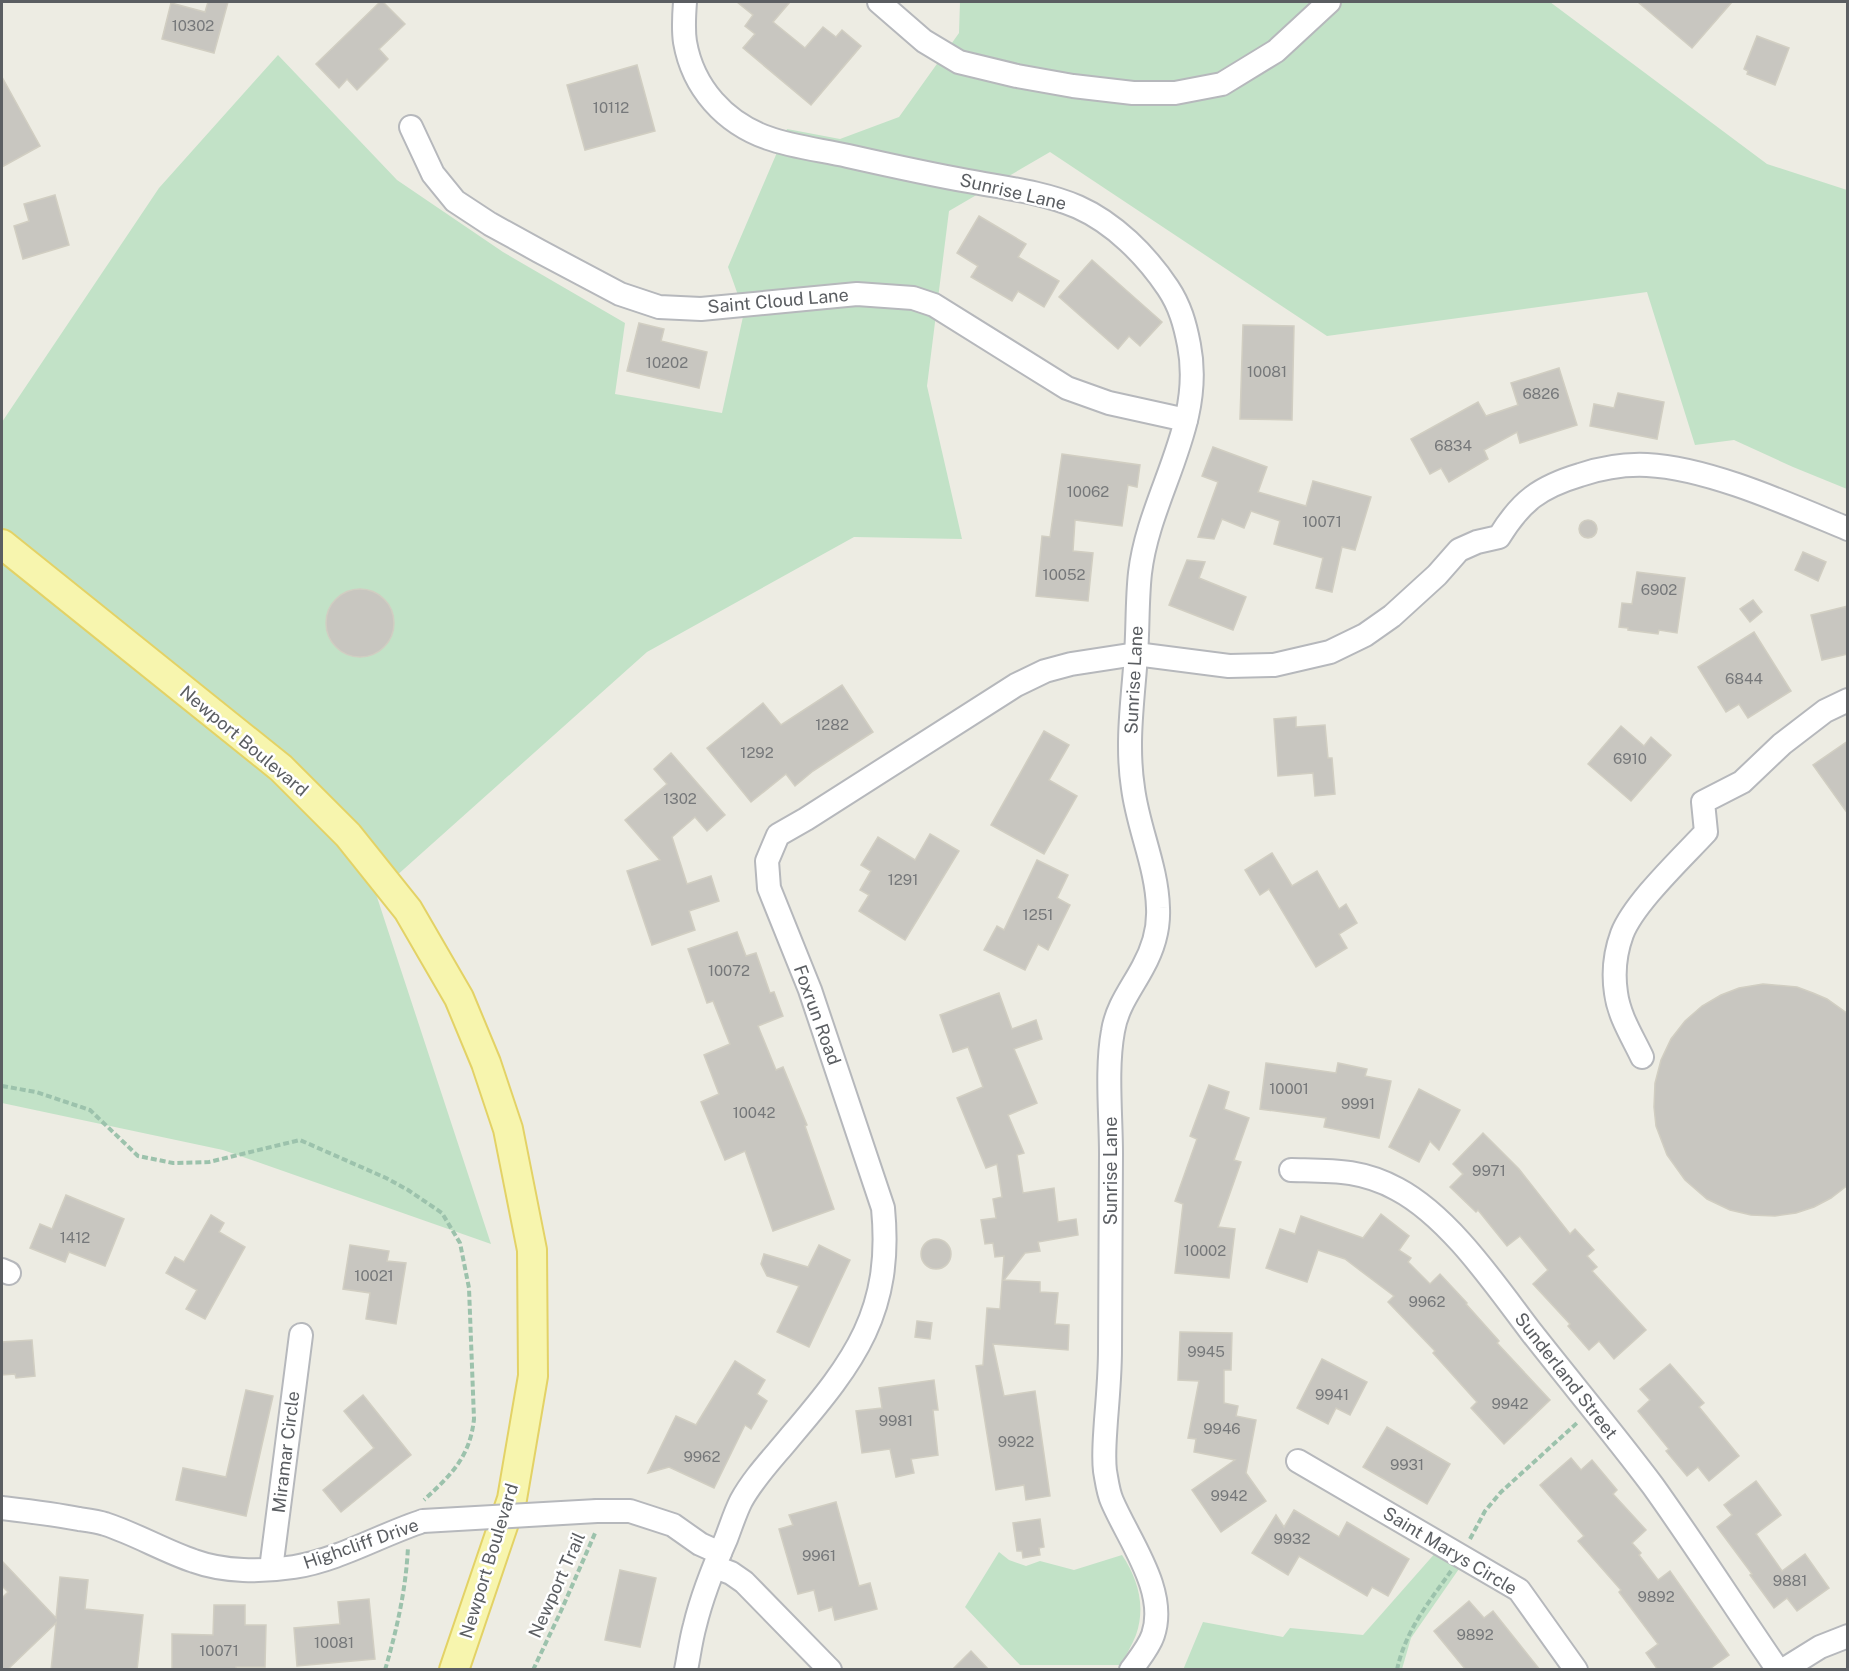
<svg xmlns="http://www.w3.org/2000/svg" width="1849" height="1671" font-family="'Public Sans',sans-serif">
<rect width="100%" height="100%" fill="#edece3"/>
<g fill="#c2e2c7">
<polygon points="960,2 1550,2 1767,164 1847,190 1847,489 1793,467 1734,440 1695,445 1647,292 1327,336 1050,152 949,211 927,386 962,539 854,537 647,652 376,894 491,1244 223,1150 2,1103 2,422 159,188 278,55 397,180 503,252 625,323 615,394 722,413 744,312 728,267 787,129 840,139 899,117 959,33"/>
<polygon points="1437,1551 1461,1566 1411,1638 1402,1669 1183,1670 1203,1622 1283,1637 1290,1628 1363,1635"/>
<path d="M999 1552 1009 1560 1026 1566 1040 1561 1074 1570 1122 1555C1138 1579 1146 1606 1136 1635 1132 1645 1126 1655 1121 1665H1020L965 1607Z"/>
</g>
<g fill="#c8c6c0" stroke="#d1cec2" stroke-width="1.5">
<polygon points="208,2 228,2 214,53 162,39 171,3 205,12"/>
<polygon points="380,2 383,2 405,24 379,49 388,59 357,90 347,79 339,88 316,64"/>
<polygon points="737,2 790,2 773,22 805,48 823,27 836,37 842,30 861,46 811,105 743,48 755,34 745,26 753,15"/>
<polygon points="1638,2 1732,2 1692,48"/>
<polygon points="1757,36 1789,48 1775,85 1747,74 1748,71 1744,69"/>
<polygon points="637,65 655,131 585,150 567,85"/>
<polygon points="2,77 40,146 2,167"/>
<polygon points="55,195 69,245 23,259 14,226 29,221 24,204"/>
<polygon points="979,216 1026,244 1018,257 1059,281 1044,307 1018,291 1012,301 971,277 978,266 957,253"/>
<polygon points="1092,260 1162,322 1140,346 1129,336 1118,349 1059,297"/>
<polygon points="639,323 664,329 661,341 707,352 699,388 627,371"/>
<polygon points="1243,325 1294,326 1292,420 1240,419"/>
<polygon points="1559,368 1577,425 1520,443 1517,432 1484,450 1488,459 1449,482 1441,468 1430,474 1411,439 1478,402 1486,416 1518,405 1511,383"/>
<polygon points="1618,393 1664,402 1657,439 1590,426 1594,404 1614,408"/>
<polygon points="1213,447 1267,467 1258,492 1306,506 1313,481 1371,497 1355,550 1342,547 1332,592 1316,588 1323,558 1274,544 1280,521 1251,511 1244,528 1222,519 1214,539 1198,537 1218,482 1202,476"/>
<polygon points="1062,454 1140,465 1137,487 1128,485 1122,526 1075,520 1073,551 1093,553 1088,601 1036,596 1042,536 1050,537"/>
<circle cx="1588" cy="529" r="9"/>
<polygon points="1803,552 1826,562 1818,581 1795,570"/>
<polygon points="1187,560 1205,562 1199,578 1246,597 1233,630 1169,605"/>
<polygon points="1637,572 1685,578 1677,633 1659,630 1658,634 1628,630 1628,628 1619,627 1622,603 1632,604"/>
<circle cx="360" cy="623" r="34"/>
<polygon points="1753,600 1762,612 1750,622 1740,609"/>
<polygon points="1848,606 1848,654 1822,660 1811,615"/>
<polygon points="1754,632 1791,691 1748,718 1739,704 1726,712 1698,667"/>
<polygon points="842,685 873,732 813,771 795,786 786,774 751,802 707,748 763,703 781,725"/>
<polygon points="1296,717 1296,727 1325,725 1328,758 1332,758 1335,794 1315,796 1313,773 1278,776 1274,719"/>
<polygon points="1621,726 1644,746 1651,737 1671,755 1631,801 1588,764"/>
<polygon points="1044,731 1069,745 1049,780 1077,796 1044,854 991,825"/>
<polygon points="1848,741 1848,814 1813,765"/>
<polygon points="671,753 725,815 707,831 695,817 672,837 687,884 711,876 719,901 689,911 695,930 652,945 627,871 660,860 625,820 667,784 654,769"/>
<polygon points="930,834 959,851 905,940 859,911 869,895 860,890 871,871 861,865 878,837 915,860"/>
<polygon points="1272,853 1292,886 1317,871 1339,909 1346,904 1357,923 1339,934 1347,948 1316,967 1269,889 1260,895 1245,870"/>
<polygon points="1037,860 1068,875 1057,898 1070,905 1048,950 1038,944 1025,970 984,950 997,926 1004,930"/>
<polygon points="737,932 746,956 756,953 770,993 774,992 783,1016 758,1026 776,1070 783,1067 807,1125 805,1126 834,1209 773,1231 745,1151 725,1160 701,1102 719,1094 704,1055 730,1044 713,1001 707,1003 688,949"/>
<polygon points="1763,984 1797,987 1813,993 1827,999 1848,1014 1848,1185 1831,1198 1814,1207 1796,1213 1775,1216 1751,1215 1730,1210 1707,1199 1685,1180 1667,1155 1656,1126 1654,1107 1655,1083 1661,1060 1671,1039 1685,1021 1702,1006 1721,995 1739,988"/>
<polygon points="999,993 1012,1029 1036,1020 1042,1039 1014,1049 1037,1103 1008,1115 1024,1153 1017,1155 1023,1193 1054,1188 1058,1222 1076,1219 1078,1235 1038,1242 1040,1251 1025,1253 1004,1280 1040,1282 1040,1292 1058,1293 1055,1324 1069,1325 1068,1350 993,1344 1004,1396 1035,1391 1050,1496 1026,1500 1024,1485 996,1490 976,1366 983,1365 987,1308 1000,1309 1004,1256 995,1257 993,1243 985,1244 981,1220 996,1218 993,1199 1002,1197 997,1164 986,1168 957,1098 983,1087 968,1047 953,1052 940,1015"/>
<polygon points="1266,1063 1336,1073 1338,1063 1367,1069 1365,1076 1391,1081 1379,1138 1324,1127 1326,1118 1260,1109"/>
<polygon points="1209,1085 1229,1092 1224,1109 1249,1118 1234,1160 1241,1162 1218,1227 1235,1229 1229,1278 1175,1273 1183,1204 1175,1201 1197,1139 1190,1136"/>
<polygon points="1419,1089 1460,1110 1439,1150 1430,1141 1419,1162 1389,1147"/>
<polygon points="1483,1133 1519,1169 1570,1234 1575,1229 1594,1250 1587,1256 1597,1267 1592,1271 1646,1330 1614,1359 1599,1341 1589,1350 1568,1326 1570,1324 1533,1284 1548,1270 1520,1236 1507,1246 1478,1210 1476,1212 1450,1187 1463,1174 1453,1164"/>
<polygon points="66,1195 124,1219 105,1266 69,1252 65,1262 30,1248 40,1224 52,1229"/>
<polygon points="1381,1214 1409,1236 1399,1250 1411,1258 1408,1262 1430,1284 1440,1274 1467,1303 1466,1304 1499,1341 1497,1343 1550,1400 1504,1444 1471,1408 1477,1402 1433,1353 1435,1351 1388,1302 1394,1296 1345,1259 1318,1250 1307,1282 1266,1268 1280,1229 1295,1234 1301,1216 1363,1238"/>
<polygon points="211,1215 224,1223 219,1232 245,1247 205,1319 186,1309 197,1290 166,1273 175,1257 184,1262"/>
<circle cx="936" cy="1254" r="15"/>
<polygon points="350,1245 389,1251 387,1261 406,1263 396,1324 366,1319 370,1293 343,1289"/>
<polygon points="819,1245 850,1260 809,1347 777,1332 799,1286 767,1276 761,1264 764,1254 808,1267"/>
<polygon points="917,1321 932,1323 930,1339 915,1337"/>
<polygon points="1180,1332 1232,1333 1231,1370 1224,1370 1224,1403 1238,1406 1236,1416 1256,1420 1246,1473 1266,1501 1221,1532 1192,1490 1235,1460 1194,1452 1196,1439 1188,1438 1199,1381 1178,1380"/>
<polygon points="32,1340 35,1376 16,1378 15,1374 2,1375 2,1342"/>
<polygon points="1322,1359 1367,1382 1350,1415 1336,1408 1328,1424 1297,1408"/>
<polygon points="735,1361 765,1380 757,1394 767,1401 751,1429 745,1425 714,1488 669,1467 648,1473 676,1416 696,1425"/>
<polygon points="1670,1364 1704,1403 1699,1407 1739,1456 1709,1481 1698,1467 1687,1476 1666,1451 1669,1449 1638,1411 1650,1400 1640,1389"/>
<polygon points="934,1380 938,1410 933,1410 938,1455 911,1459 914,1473 896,1477 890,1449 862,1453 856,1411 882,1408 879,1388"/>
<polygon points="246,1390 273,1396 246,1516 176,1500 183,1468 226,1477"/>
<polygon points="363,1395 411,1455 341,1512 323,1490 374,1448 344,1411"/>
<polygon points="1387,1427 1450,1464 1427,1504 1363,1467"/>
<polygon points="1571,1458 1581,1470 1592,1460 1617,1490 1613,1494 1646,1530 1632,1543 1641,1553 1639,1555 1658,1580 1670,1571 1729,1655 1708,1670 1658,1670 1646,1653 1658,1644 1619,1592 1621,1590 1578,1541 1584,1536 1540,1485"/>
<polygon points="1756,1481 1781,1515 1756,1534 1782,1571 1805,1554 1829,1588 1797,1611 1787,1598 1774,1608 1750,1575 1752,1574 1717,1527 1732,1515 1724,1505"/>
<polygon points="836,1502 859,1586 870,1583 877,1609 835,1620 832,1607 819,1611 814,1590 798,1594 779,1529 793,1525 789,1515"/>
<polygon points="1294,1510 1339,1537 1347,1522 1409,1559 1388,1596 1372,1587 1367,1596 1299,1556 1288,1575 1252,1553 1276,1515 1284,1527"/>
<polygon points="1040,1519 1044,1547 1039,1548 1040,1555 1023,1558 1022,1551 1017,1551 1013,1523"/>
<polygon points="2,1561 56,1618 60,1577 88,1580 85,1609 143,1615 137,1670 51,1670 56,1623 7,1670 2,1670 2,1598 8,1592 2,1586"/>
<polygon points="620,1570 656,1578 640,1647 605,1640"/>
<polygon points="369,1599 375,1659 297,1666 294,1628 340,1624 338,1602"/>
<polygon points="1469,1601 1484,1618 1493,1611 1540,1670 1466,1670 1434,1631"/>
<polygon points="214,1605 245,1605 245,1625 266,1625 265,1667 236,1667 236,1670 172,1670 172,1634 213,1635"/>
<polygon points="971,1651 989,1670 952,1670"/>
</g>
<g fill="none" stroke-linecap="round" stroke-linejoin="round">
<g stroke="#b6b8bc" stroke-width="26">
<g id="minor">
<path d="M685 2C684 15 683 29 685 42 693 88 725 123 768 138 793 147 821 150 848 156 888 165 928 174 968 181 1005 188 1043 192 1078 207 1114 223 1146 255 1168 288 1180 306 1185 324 1189 345 1205 426 1149 495 1140 573 1137 600 1138 628 1136 655 1133 699 1126 743 1133 788 1138 828 1157 867 1158 908 1159 928 1153 949 1143 967 1132 988 1117 1006 1113 1031 1106 1069 1111 1115 1111 1154 1111 1219 1110 1284 1110 1349 1110 1373 1108 1396 1106 1420 1105 1437 1103 1455 1105 1471 1107 1482 1108 1492 1112 1501 1129 1541 1168 1591 1153 1635 1149 1647 1139 1659 1131 1670"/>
<polyline points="879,2 924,41 959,62 1017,76 1073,86 1133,93 1175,93 1222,84 1276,51 1329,2"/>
<polyline points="411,127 433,174 455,201 490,224 539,251 620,294 659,307 701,309 857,294 913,298 934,305 1067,388 1109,403 1186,420"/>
<path d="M1642 1057C1632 1036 1619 1016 1616 993 1613 973 1615 953 1622 934 1634 903 1682 858 1706 832L1703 802 1742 782 1782 744 1825 711 1848 700"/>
<path d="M1291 1170C1331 1171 1360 1169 1397 1189 1450 1217 1496 1286 1532 1333 1572 1384 1614 1434 1653 1486 1696 1546 1736 1609 1778 1670"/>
<polyline points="2,1270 9,1273"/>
<polyline points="1298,1461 1519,1590 1576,1670"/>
<path d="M2 1508C27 1511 53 1514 79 1519 87 1520 97 1521 105 1524 136 1534 164 1551 194 1561 224 1572 262 1572 294 1567 339 1560 380 1535 423 1521"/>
<polyline points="597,1511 630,1511 673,1525 700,1544 720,1553"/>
<polyline points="715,1567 731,1573 744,1582 830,1670"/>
<polyline points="271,1569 301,1335"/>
<path d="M686 1670C689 1655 691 1639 695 1625 702 1596 714 1566 726 1539 731 1526 735 1513 741 1501 754 1477 774 1457 791 1436 855 1361 893 1311 883 1208L810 990 769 888 767 861 778 835 806 819 1016 685 1045 671 1071 664 1136 654 1229 666 1274 665 1330 652 1365 635 1392 616 1437 575 1459 550 1477 542 1499 537C1521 501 1540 487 1580 475 1601 468 1625 464 1647 465 1709 468 1790 505 1848 529"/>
<polyline points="1783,1670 1820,1647 1848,1636"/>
</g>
</g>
<g stroke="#e3d266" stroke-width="32">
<polyline id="major" points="2,544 281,768 348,835 408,910 459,998 486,1063 508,1129 532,1250 533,1376 512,1499 454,1670"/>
</g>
<g stroke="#9cc2ac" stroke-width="4" stroke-dasharray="6 3" stroke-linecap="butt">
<path d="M2 1086 36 1092 90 1110 138 1156 173 1163 209 1162 300 1140 386 1178 408 1190 442 1213 460 1243 469 1288 474 1419C470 1457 451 1475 424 1500"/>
<polyline points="1470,1539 1485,1511 1501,1492 1578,1422"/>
<path d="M385 1670C397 1629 406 1589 408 1547"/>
<polyline points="533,1670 561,1611 596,1531"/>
<path d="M1397 1670C1405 1631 1429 1602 1451 1571"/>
</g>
<use href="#minor" stroke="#fff" stroke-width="22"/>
<use href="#major" stroke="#f7f5ae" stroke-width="28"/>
<g stroke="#b6b8bc" stroke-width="26" stroke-linecap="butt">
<polyline id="minor-bridge" points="423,1521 597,1511"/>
</g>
<use href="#minor-bridge" stroke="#fff" stroke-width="22"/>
</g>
<g text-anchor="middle" stroke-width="5" stroke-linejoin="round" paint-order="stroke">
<g font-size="15" fill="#76787a">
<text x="193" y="31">10302</text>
<text x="611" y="113">10112</text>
<text x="667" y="368">10202</text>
<text x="1267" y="377">10081</text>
<text x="1541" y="399">6826</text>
<text x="1453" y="451">6834</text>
<text x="1088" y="497">10062</text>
<text x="1322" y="527">10071</text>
<text x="1064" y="580">10052</text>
<text x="1659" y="595">6902</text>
<text x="1744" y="684">6844</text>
<text x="832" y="730">1282</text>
<text x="757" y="758">1292</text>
<text x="1630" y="764">6910</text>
<text x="680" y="804">1302</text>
<text x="903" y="885">1291</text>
<text x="1038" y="920">1251</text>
<text x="729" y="976">10072</text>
<text x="1289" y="1094">10001</text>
<text x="1358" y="1109">9991</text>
<text x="754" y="1118">10042</text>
<text x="1489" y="1176">9971</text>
<text x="75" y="1243">1412</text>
<text x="1205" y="1256">10002</text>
<text x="374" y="1281">10021</text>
<text x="1427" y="1307">9962</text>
<text x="1206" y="1357">9945</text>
<text x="1332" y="1400">9941</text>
<text x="1510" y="1409">9942</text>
<text x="896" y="1426">9981</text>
<text x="1222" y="1434">9946</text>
<text x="1016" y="1447">9922</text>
<text x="702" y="1462">9962</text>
<text x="1407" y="1470">9931</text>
<text x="1229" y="1501">9942</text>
<text x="1292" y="1544">9932</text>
<text x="819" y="1561">9961</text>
<text x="1790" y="1586">9881</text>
<text x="1656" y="1602">9892</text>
<text x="1475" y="1640">9892</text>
<text x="334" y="1648">10081</text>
<text x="219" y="1656">10071</text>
</g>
<g font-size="18" fill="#5b5e62" stroke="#fff">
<text transform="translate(1013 192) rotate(13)" y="6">Sunrise Lane</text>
<text transform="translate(778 301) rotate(-5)" y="6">Saint Cloud Lane</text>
<text transform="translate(1134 680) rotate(-87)" y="6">Sunrise Lane</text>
<text transform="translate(244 741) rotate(40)" y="6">Newport Boulevard</text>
<text transform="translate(817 1015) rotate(70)" y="6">Foxrun Road</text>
<text transform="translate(1111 1171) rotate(-90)" y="6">Sunrise Lane</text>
<text transform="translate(1566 1376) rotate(52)" y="6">Sunderland Street</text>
<text transform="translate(286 1452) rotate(-83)" y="6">Miramar Circle</text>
<text transform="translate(361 1544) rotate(-19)" y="6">Highcliff Drive</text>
<text transform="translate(1450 1551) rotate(31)" y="6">Saint Marys Circle</text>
<text transform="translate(489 1561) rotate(-73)" y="6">Newport Boulevard</text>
<text transform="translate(557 1585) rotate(-66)" y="6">Newport Trail</text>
</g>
</g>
<rect width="1849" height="1671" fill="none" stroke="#5b5e62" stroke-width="6"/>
</svg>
